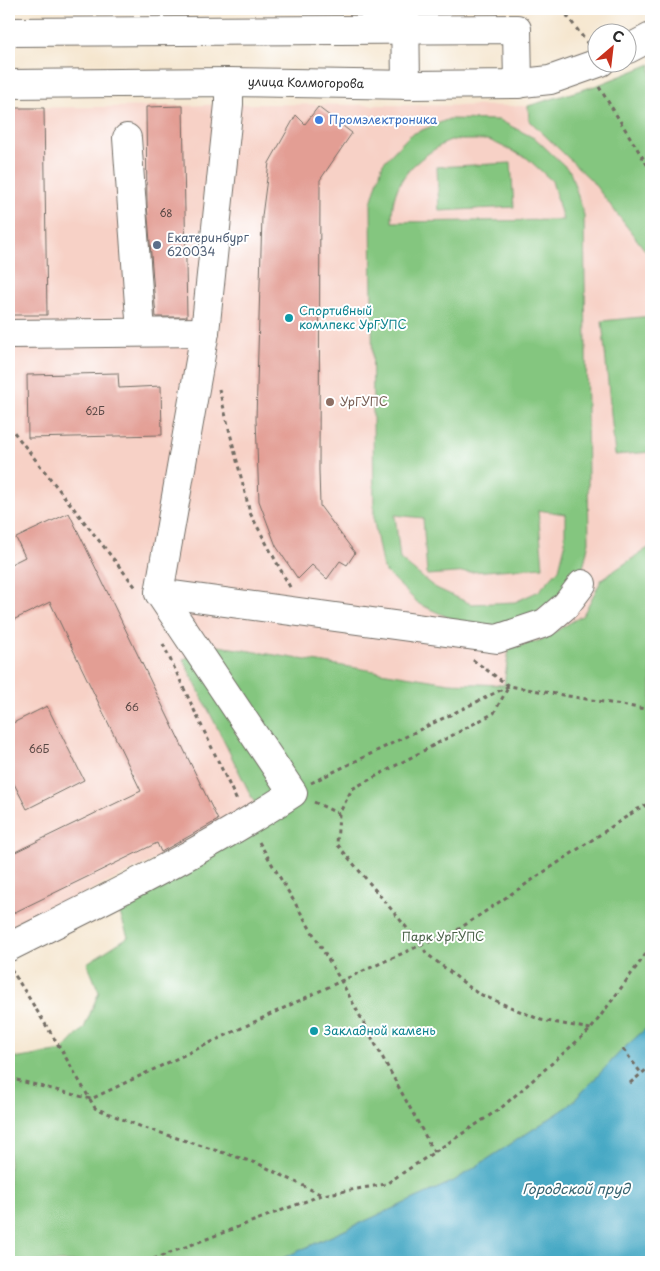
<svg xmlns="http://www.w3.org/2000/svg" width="660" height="1271" font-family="'Playpen Sans',sans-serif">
<rect width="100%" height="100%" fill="#fff"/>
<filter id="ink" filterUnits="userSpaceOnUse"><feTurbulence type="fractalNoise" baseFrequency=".02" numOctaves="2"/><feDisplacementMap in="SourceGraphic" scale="10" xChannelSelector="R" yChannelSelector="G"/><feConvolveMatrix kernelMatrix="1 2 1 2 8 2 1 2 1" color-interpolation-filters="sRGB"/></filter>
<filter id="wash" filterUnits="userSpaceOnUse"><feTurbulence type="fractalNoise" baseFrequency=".0096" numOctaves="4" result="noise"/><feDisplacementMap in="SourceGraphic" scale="20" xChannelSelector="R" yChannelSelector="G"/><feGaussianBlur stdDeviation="1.12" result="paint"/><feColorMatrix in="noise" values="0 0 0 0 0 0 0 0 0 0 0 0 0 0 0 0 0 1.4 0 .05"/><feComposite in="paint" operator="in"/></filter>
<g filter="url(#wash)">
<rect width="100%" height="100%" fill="#f5e6cf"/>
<polygon fill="#f7d1c6" points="229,104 528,106 529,120 591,179 651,258 651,546 602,579 583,615 541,640 509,649 504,685 222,827 9,930 9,108 183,106"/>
<g fill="#84c67f" stroke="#587855" fill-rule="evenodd">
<polygon points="651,64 651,258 591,180 529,120 528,106 598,85"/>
<path d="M449 119 499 120 536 139 570 171 584 215 589 542 581 577 520 626H467L419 604 383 569 374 522 371 203 383 163 410 135ZM450 140H489L527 158 552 181 563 220 392 222C391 178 415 160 450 140ZM538 510 565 514V545L559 569 539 591 515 602 471 604 434 587 400 559 395 515 423 518 427 575 543 567Z"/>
<polygon points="511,163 514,207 439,211 437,167"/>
<polygon points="651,316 651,452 615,455 602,321"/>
<polygon points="651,546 651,1024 623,1049 569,1106 454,1181 274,1262 9,1262 9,1055 20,1058 62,1051 84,1028 99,992 87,963 128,937 116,902 266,826 183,659 219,646 449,683 504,685 509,649 541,640 583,615 602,579"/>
</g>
<polygon fill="#46a9c5" stroke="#386a78" points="651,1024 651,1262 274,1262 454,1181 569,1106 623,1049"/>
<g id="blocks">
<g fill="#e39e94">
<polygon points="183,106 187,317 156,317 147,205 146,107"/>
<polygon points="318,107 352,133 320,180 319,470 320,506 355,553 347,565 340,561 327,579 312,565 298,579 276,546 259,501 256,419 262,216 269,163 296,115 305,124"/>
<polygon points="9,108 44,108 47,315 9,315"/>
<polygon points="118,373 119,388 161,386 162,435 28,438 27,375"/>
<polygon points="69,513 218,820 161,852 157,843 9,915 9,855 141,791 50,602 9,622 9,565 25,557 16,538"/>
<polygon points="47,706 84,780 27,809 9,774 9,725"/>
</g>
</g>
</g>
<g filter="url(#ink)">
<use href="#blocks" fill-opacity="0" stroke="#726c64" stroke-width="1"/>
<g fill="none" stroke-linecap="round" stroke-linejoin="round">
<g stroke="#726c64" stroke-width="30">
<g id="minor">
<polyline points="405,9 406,85"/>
<polyline points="9,32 517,29 518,84"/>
<polyline points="628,49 651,37"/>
<polyline points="229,82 229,104 205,332 159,593 497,639 545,623 566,605 582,584"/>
<polyline points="9,84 229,82 413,85 513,84 550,80 601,62"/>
<polyline points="127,138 141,332"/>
<polyline points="9,334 205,332"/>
<path d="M9 947C105 899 203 852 293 793L159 593"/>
</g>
</g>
<g stroke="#726c64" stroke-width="3" stroke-dasharray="4 4" stroke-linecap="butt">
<polyline points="562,9 588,44"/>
<polyline points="599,87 651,171"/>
<polyline points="219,389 250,513 291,589"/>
<polyline points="9,426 137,589"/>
<polyline points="163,644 237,801"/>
<polyline points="473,660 509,686 494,713 352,789 339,814 337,844 421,945 427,954 477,993 541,1020 591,1029"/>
<polyline points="311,783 509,686 651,710"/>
<polyline points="314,802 339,814"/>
<polyline points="259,842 341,981 434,1152"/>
<polyline points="11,969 62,1051 95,1108 142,1127 259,1164 322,1195"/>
<polyline points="623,1049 641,1073"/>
<polyline points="9,1078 91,1099 341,981 421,945 453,933 638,809 651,803"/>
<polyline points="630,1083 651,1066"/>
<polyline points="146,1262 322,1195 386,1184 501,1108 591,1029 651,947"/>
</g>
<use href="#minor" stroke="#fff" stroke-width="28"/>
</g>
</g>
<circle fill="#3f7fe0" stroke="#fff" stroke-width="2" cx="319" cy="120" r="5"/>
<circle fill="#5c6f8a" stroke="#fff" stroke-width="2" cx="157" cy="245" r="5"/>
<g fill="#0f9aa8" stroke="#fff" stroke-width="2">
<circle cx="289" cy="318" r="5"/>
<circle cx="314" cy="1031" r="5"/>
</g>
<circle fill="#8d6e63" stroke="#fff" stroke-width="2" cx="330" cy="402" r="5"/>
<g text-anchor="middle" stroke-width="4" stroke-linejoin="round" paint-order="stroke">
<g font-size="10" fill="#594845">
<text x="166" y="217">68</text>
<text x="95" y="415">62Б</text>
<text x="132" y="711">66</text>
<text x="39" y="753">66Б</text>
</g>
<g font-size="12" fill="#2b2b2b" stroke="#fff">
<text transform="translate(306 83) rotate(1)" y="4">улица Колмогорова</text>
</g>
<g font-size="12" fill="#366cbe" stroke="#fff" text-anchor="start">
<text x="329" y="124">Промэлектроника</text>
</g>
<g font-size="12" fill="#4e5e75" stroke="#fff" text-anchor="start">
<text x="167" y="242">Екатеринбург<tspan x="167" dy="14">620034</tspan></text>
</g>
<g font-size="12" fill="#0d838f" stroke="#fff" text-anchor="start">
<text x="299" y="315">Спортивный<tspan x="299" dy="14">комлпекс УрГУПС</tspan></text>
<text x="324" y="1035">Закладной камень</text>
</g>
<g font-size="12" fill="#785e54" stroke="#fff" text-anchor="start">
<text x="340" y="406">УрГУПС</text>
</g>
<g font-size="12" fill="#4a6148" stroke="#fff">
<text x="443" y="941">Парк УрГУПС</text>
</g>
<g font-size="14" font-style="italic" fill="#376470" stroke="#fff">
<text x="576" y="1194">Городской пруд</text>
</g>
</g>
<rect width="660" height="1271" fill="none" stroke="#fff" stroke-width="30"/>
<g transform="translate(612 48) rotate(28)"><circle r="24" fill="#ffffff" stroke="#aaaaaa"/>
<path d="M0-4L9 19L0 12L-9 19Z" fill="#c8321e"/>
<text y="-8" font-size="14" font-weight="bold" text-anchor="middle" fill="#2b2b2b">С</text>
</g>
</svg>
